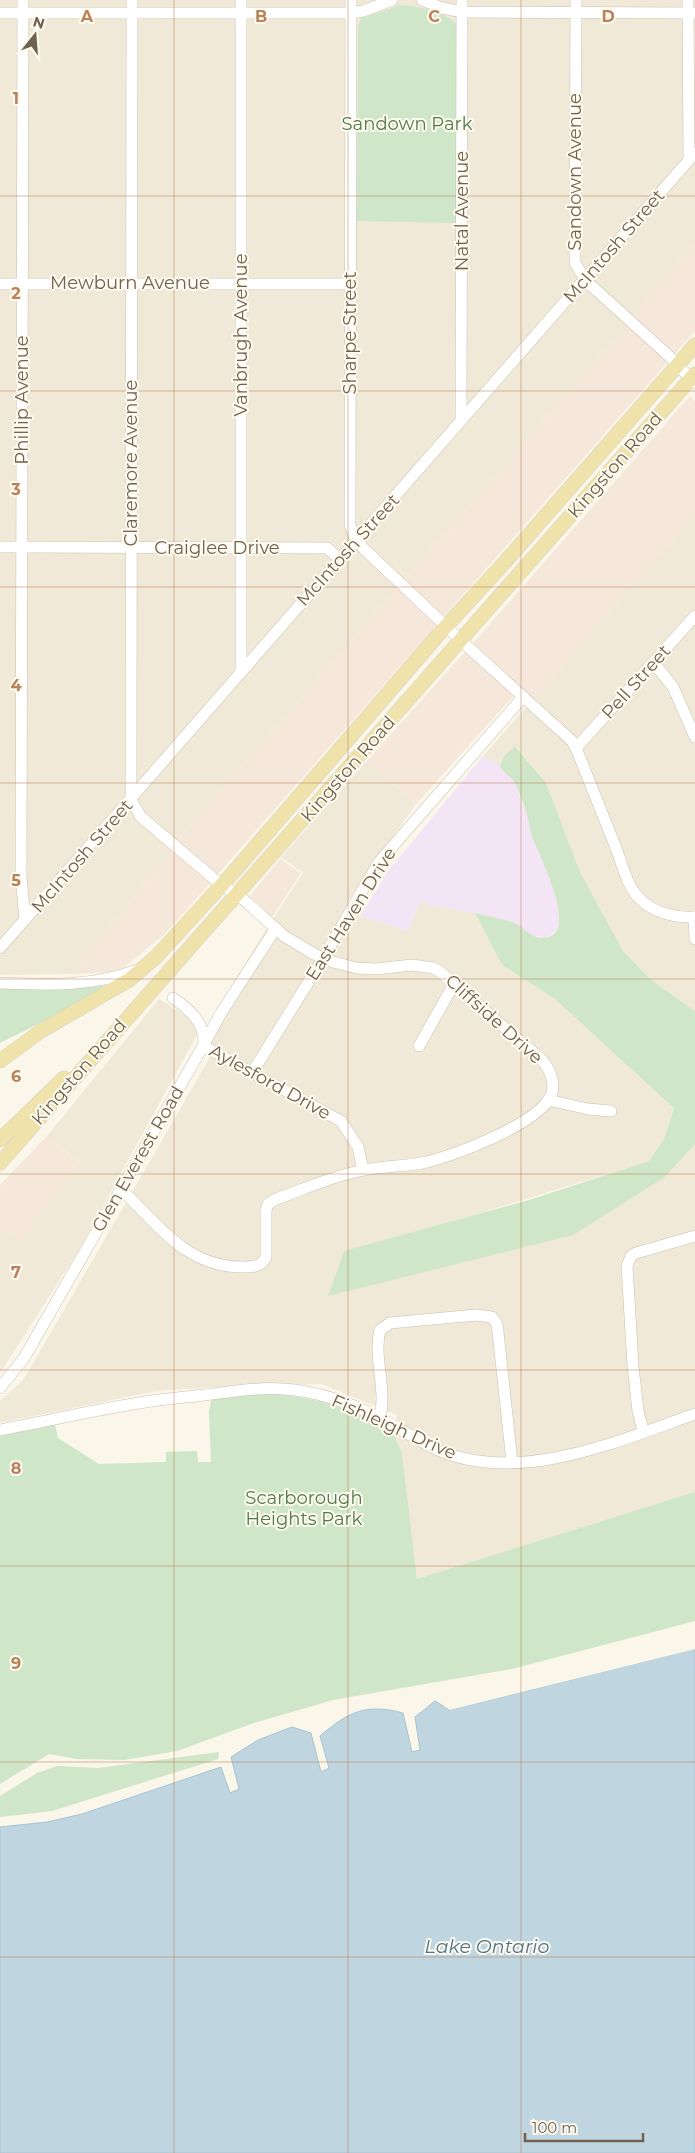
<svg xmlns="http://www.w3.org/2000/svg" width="695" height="2153" font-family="Montserrat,sans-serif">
<rect width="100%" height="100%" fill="#faf6e9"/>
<g fill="#f0e9d8">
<polygon points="0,0 695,0 695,242 643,307 181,836 170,853 71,974 0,975"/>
<polygon points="695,514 695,1011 650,979 623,951 580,872 546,783 516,746 504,756 500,766 483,756"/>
<polygon points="366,762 416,804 347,902 360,916 408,931 420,901 434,906 475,913 502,965 555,999 674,1107 664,1139 649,1161 445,1224 665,1177 695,1144 695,1495 417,1579 402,1453 395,1437 397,1415 322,1384 216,1387 156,1391 0,1423 0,1401 24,1379 209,1059 210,1021 265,931 303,873 281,857"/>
<polygon points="159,999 187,1017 199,1031 77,1253 0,1373 0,1226 20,1241 80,1163 47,1136"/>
</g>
<g fill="#f5e8db">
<polygon points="695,242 695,331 165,934 118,972 71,974 170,853 181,836 643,307"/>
<polygon points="690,396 695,401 695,514 531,702 518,691 416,804 366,762 482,633"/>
<polygon points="280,859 301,873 272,917 250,896"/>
<polygon points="47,1136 80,1164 20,1241 0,1226 0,1185"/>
</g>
<polygon fill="#f3e5f6" points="483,756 500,766 503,771 514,781 529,821 530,832 550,875 560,916 557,929 550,936 543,938 531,935 513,922 475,913 434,906 420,901 408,931 360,916 389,870"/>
<g fill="#cfe6c9">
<path d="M401 5C421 7 439 10 456 23V223L357 221 358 27 361 18Z"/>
<path d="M515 746 546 783 580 872 623 951 650 979 695 1011V1144L665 1177 573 1235 328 1296 344 1251 529 1200 649 1161 664 1139 674 1108 555 999 502 965 475 913C487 916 500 918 512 922 523 926 530 937 542 938 584 939 536 849 531 834 529 829 530 824 528 819 525 807 520 794 515 783 511 776 504 774 500 766L504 756Z"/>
<polygon points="103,984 103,988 82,1002 0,1043 0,987 5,989 82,987"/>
<path d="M258 1393C307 1394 353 1408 395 1432V1437L402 1453 417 1579 695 1492V1621L512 1669 333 1700 251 1724 177 1751 124 1760 77 1759 49 1754 0 1784V1435L55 1424 58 1438 99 1464 166 1462V1452L197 1451 198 1462H211L209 1411 211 1401 214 1398Z"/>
<polygon points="219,1752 218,1759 52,1811 0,1817 0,1796 37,1773 57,1766 98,1768"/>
</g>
<path fill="#bfd6e1" stroke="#a7c3d1" d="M695 1649V2153H0V1827L47 1822 82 1814 221 1767 230 1793 239 1789 231 1757 258 1740 292 1727 311 1733 321 1772 329 1768 320 1736C348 1712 366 1703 403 1713L412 1752 420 1750 415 1717 435 1701 450 1710Z"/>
<polygon fill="#faf6e9" points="695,1646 695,1649 692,1650 450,1710 444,1706 441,1702 451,1707"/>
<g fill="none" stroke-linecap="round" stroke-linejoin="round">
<g stroke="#cac0b0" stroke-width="12">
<g id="minor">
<polyline points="23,0 21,877 25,920"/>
<polyline points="241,0 241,671"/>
<path d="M351 0 350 525 356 540 363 548 468 647 572 741 576 748C589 781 603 815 616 848 622 864 627 885 638 897 653 913 675 918 695 917"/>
<polyline points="422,0 442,8 463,12 695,13"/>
<polyline points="576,0 575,263 585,280 670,357 695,383"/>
<polyline points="688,0 689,160"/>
<polyline points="0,13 351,13 363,11 392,0"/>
<polyline points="0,284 350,284"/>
<polyline points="461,421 462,0"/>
<polyline points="0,547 327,548 340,559"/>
<polyline points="654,663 673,687 695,737"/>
<polyline points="576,748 695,616"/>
<polyline points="694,917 695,939"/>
<polyline points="0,948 695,153"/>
<path d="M0 983C47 985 94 987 139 969"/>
<path d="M173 998C190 1010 205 1022 204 1045"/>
<polyline points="203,1046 341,1121 358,1147 363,1170"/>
<polyline points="419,1046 454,984"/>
<polyline points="252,1073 319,965 379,862 523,697"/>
<polyline points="548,1100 588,1109 611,1111"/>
<path d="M120 1191 128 1196C162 1230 189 1266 240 1267 251 1267 261 1268 266 1257V1210L268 1204 276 1199C302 1190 328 1178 355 1172 378 1166 403 1167 427 1162 458 1154 528 1127 548 1101 558 1087 551 1070 541 1059L439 971 433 968 412 965 376 969 357 968 333 962 314 954 284 936 244 900 213 878 141 817 131 800 132 0"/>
<polyline points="0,1388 24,1358 203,1046 221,1013 276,928"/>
<path d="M380 1418C387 1388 373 1357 380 1330L390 1323 476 1315 492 1317 497 1324 498 1332 512 1462"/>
<path d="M0 1430C53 1420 106 1407 159 1400 174 1398 189 1397 204 1395 231 1392 256 1387 283 1389 316 1391 351 1403 380 1418 399 1428 417 1440 436 1449 517 1486 618 1441 695 1414"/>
<polyline points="643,1431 638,1411 633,1366 627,1266 631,1256 636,1253 695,1236"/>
</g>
</g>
<g stroke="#d7d3ce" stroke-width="15">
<g id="major">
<polyline points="0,1061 41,1031 129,980 156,957 231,875 439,634 505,562 695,345"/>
<polyline points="0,1140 64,1078"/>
<polyline points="0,1163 695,374"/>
</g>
</g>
<use href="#minor" stroke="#fff" stroke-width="11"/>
<use href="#major" stroke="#efe2aa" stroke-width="14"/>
</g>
<path fill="none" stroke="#ba825a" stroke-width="1" stroke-opacity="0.55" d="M174 0V2153M348 0V2153M521 0V2153M0 196H695M0 391H695M0 587H695M0 783H695M0 979H695M0 1174H695M0 1370H695M0 1566H695M0 1762H695M0 1957H695"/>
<g text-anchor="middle" stroke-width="4" stroke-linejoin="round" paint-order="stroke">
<g font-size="18" fill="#527a4c" stroke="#fdfaef">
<text x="407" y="130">Sandown Park</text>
<text x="304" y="1504">Scarborough<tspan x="304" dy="21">Heights Park</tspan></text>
</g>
<g font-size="18" fill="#716150" stroke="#fdfaef">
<text transform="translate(575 172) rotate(-90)" y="6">Sandown Avenue</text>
<text transform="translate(462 211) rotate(-90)" y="6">Natal Avenue</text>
<text transform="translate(614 246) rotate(-49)" y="6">McIntosh Street</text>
<text x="130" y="289">Mewburn Avenue</text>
<text transform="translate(350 333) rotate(-90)" y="6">Sharpe Street</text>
<text transform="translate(241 335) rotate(-90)" y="6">Vanbrugh Avenue</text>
<text transform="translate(22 400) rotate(-90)" y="6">Phillip Avenue</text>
<text transform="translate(131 463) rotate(-90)" y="6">Claremore Avenue</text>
<text transform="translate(615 465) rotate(-49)" y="6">Kingston Road</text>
<text x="217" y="554">Craiglee Drive</text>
<text transform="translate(348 550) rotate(-48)" y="6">McIntosh Street</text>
<text transform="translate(636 682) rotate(-48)" y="6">Pell Street</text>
<text transform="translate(348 769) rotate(-49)" y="6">Kingston Road</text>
<text transform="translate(82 856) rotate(-49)" y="6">McIntosh Street</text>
<text transform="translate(351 914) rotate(-58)" y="6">East Haven Drive</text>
<text transform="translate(494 1019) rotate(42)" y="6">Cliffside Drive</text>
<text transform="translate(79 1072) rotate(-49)" y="6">Kingston Road</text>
<text transform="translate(270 1082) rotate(29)" y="6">Aylesford Drive</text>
<text transform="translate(138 1159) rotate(-60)" y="6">Glen Everest Road</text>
<text transform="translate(394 1427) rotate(24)" y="6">Fishleigh Drive</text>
</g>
<g font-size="19" font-style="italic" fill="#507487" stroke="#fdfaef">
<text x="487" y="1953">Lake Ontario</text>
</g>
</g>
<g font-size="16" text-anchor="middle" font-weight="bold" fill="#ba825a" stroke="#fdfaef" stroke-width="4" stroke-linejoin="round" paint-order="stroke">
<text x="87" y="22">A</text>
<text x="261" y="22">B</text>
<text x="434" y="22">C</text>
<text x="608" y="22">D</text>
<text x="16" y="104">1</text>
<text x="16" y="299">2</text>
<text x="16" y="495">3</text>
<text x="16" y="691">4</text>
<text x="16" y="886">5</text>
<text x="16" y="1082">6</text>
<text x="16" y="1278">7</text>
<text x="16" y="1474">8</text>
<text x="16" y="1669">9</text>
</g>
<g transform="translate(35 35) rotate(17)" stroke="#fdfaef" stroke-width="4" paint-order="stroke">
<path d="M0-4L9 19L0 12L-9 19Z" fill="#716150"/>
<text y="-8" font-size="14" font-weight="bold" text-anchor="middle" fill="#716150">N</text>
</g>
<path d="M525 2133v8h118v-8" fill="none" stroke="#716150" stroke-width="2.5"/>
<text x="532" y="2133" font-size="15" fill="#716150" stroke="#fdfaef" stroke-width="4" paint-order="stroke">100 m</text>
</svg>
